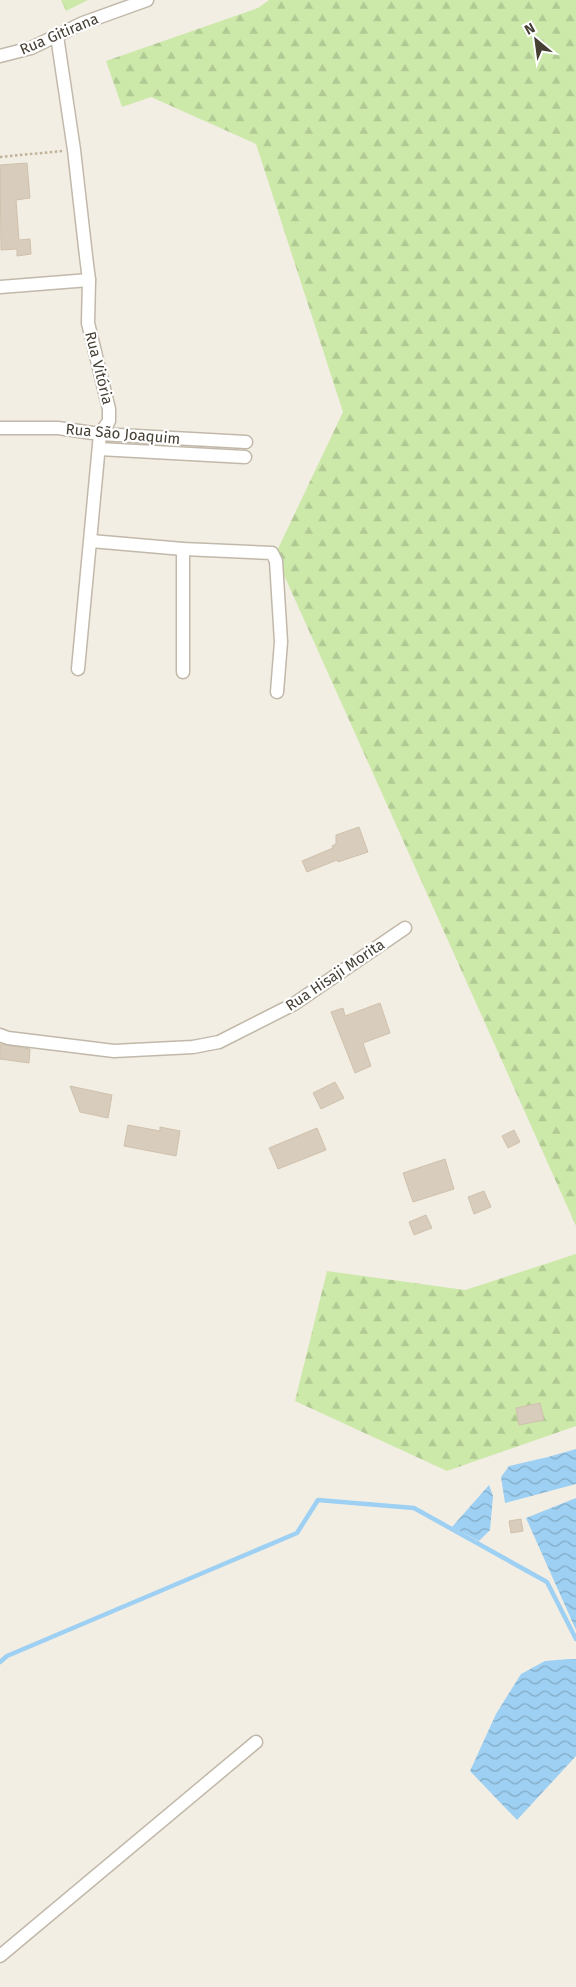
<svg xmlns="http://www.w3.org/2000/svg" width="576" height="1987" font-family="'Fira Sans',sans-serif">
<defs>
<pattern id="forest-firs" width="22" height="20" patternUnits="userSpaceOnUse" patternTransform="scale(1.25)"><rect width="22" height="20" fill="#cde9aa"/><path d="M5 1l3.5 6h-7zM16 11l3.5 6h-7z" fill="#b1c993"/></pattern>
<pattern id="water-waves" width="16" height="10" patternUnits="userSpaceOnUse" patternTransform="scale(1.25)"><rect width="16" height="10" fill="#9dd0f2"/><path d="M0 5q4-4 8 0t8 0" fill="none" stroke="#82aac5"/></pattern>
</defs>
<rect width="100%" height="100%" fill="#f3eee4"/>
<g fill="url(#forest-firs)">
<polygon points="61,0 88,0 66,11"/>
<polygon points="269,0 576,0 576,1226 275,555 343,412 256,144 151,97 122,107 106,61 258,8"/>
<polygon points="576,1254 576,1426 447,1471 295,1401 327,1271 465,1290"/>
</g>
<g fill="url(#water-waves)">
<polygon points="576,1449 576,1484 505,1503 501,1477 509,1466 548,1457"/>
<polygon points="489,1485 493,1496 490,1530 479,1541 452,1527"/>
<polygon points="576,1498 576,1630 526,1518"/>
<polygon points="569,1659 576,1659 576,1756 517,1820 470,1771 496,1714 521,1674 545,1661"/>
</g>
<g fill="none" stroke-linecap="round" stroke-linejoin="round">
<polyline stroke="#9dd0f2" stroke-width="4.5" points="0,1662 7,1656 297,1533 318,1500 414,1508 547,1582 576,1639"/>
</g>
<g fill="#d8ccbc" stroke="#cfc1ac">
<polygon points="27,163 30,198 16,200 19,240 30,239 31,254 17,256 17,249 1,250 0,165"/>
<polygon points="359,827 368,852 338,862 337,860 307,872 302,861 333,848 332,846 336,844 336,835"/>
<polygon points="380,1003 390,1033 363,1043 371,1066 355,1073 331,1012 343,1008 345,1016"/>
<polygon points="0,1044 30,1049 29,1063 0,1059"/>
<polygon points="335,1082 344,1098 321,1109 313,1093"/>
<polygon points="70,1086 112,1095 108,1118 80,1112"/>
<polygon points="128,1125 160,1131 160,1127 180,1131 176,1156 124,1146"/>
<polygon points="317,1128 326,1150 278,1169 269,1148"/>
<polygon points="514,1130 520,1142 508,1148 502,1136"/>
<polygon points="445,1159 454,1189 413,1202 403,1173"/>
<polygon points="484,1191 491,1207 474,1214 468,1197"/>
<polygon points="426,1215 432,1228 414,1235 409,1222"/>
<polygon points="540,1403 544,1420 519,1425 516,1408"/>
<polygon points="521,1519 523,1531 511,1533 509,1521"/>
</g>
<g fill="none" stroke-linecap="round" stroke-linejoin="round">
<g stroke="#c1b8a9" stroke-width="15">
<g id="street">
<polyline points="57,36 74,150 86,256 89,280 88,323 109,409 109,421 100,434 78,669"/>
<polyline points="0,56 31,48 83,23 147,0"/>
<polyline points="0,287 89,280"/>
<polyline points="0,428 58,428 100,434 246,442"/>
<polyline points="99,449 245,457"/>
<polyline points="91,541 183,549 272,553 276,561 281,642 277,692"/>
<polyline points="183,672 183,549"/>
<polyline points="0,1035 8,1038 114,1051 193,1047 219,1042 294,1004 405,928"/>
<polyline points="0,1956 256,1742"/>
</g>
</g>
<polyline stroke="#c0b197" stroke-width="2.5" stroke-dasharray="2.5 2.5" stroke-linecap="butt" points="0,157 62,151"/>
<use href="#street" stroke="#fff" stroke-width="12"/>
</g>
<g text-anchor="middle" stroke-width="4.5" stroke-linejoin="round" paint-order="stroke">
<g font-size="15" fill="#453e33" stroke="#fff">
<text transform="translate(59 34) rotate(-23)" y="5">Rua Gitirana</text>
<text transform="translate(99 368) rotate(76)" y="5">Rua Vitória</text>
<text transform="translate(123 434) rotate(5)" y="5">Rua São Joaquim</text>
<text transform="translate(335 975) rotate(-34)" y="5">Rua Hisaji Morita</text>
</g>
</g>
<g transform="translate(536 40) rotate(331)" stroke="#ffffff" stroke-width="4" paint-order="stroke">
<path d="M0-4L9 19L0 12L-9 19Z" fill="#453e33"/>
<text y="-8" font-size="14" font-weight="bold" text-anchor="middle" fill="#453e33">N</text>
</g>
</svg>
